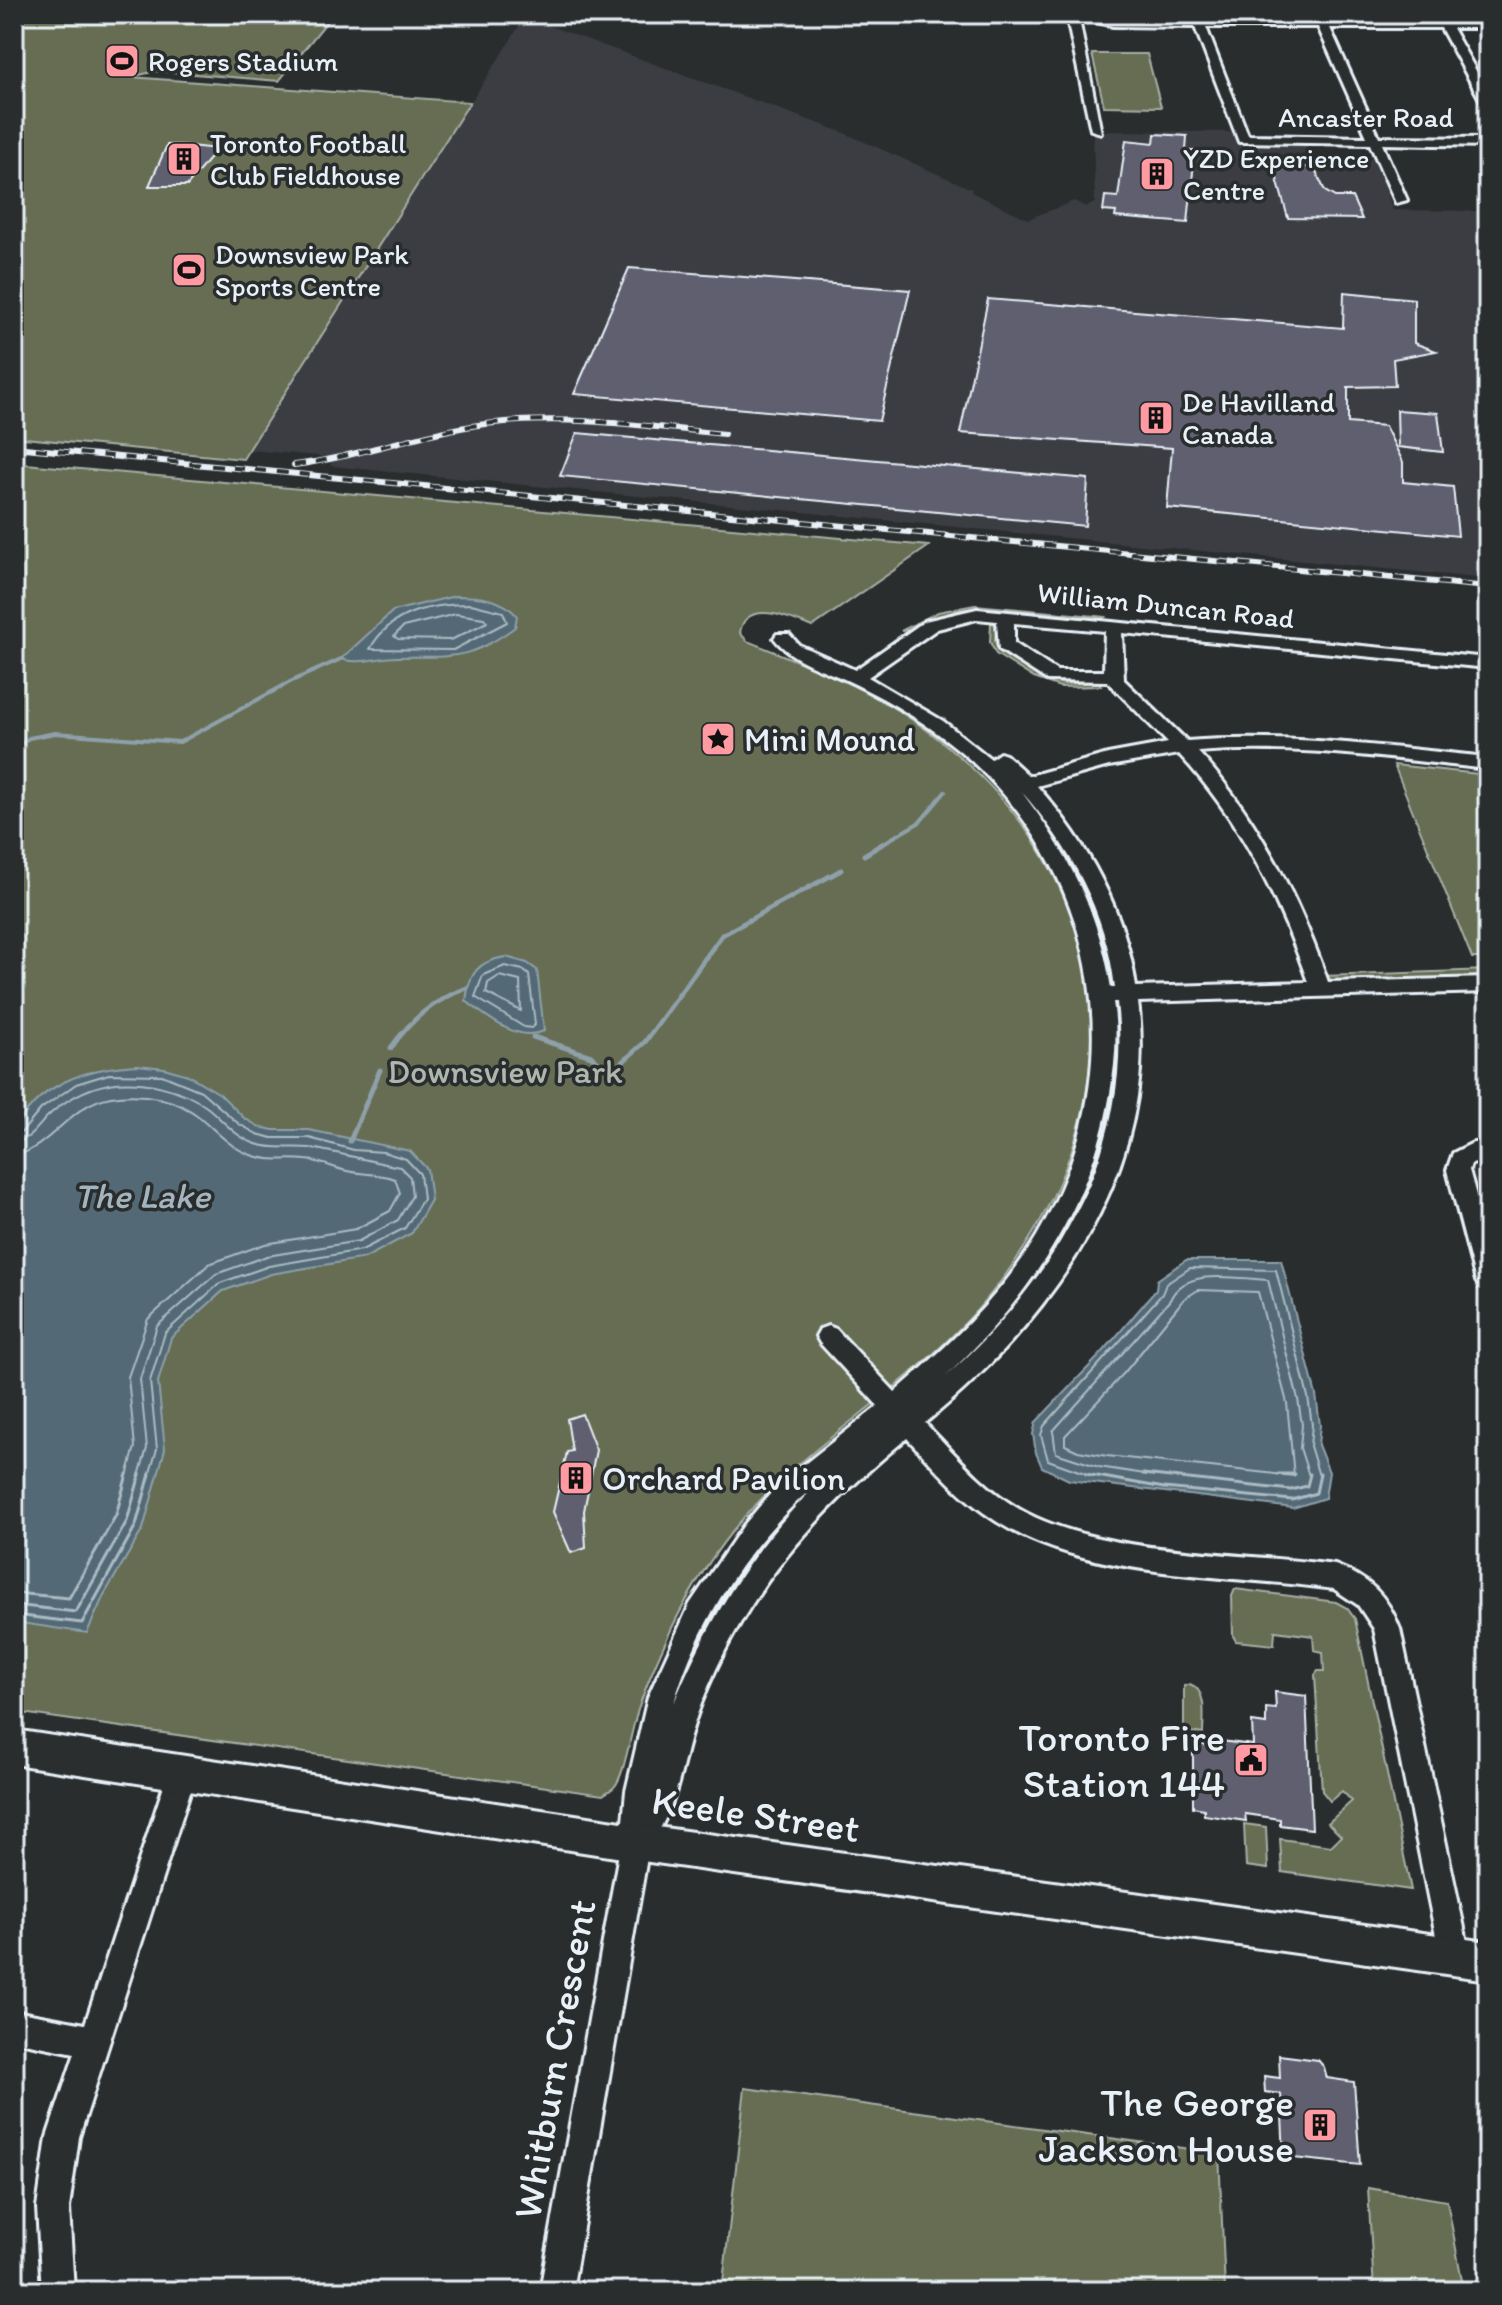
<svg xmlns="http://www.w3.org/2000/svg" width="1502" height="2305" font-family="Itim,sans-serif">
<rect width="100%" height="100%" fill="#2a2d2e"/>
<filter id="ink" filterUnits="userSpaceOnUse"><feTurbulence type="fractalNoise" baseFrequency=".0125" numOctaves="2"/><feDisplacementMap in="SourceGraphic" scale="16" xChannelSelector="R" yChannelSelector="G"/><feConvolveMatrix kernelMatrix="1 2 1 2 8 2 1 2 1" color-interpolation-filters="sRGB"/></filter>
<g filter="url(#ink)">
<polygon fill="#3a3c42" points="525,17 842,132 972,189 971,192 1028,219 1074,201 1086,207 1095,203 1093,131 1232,132 1238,144 1307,144 1313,159 1375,159 1393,210 1477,211 1488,234 1488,579 331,466 329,457 249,450"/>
<g fill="#666d53" stroke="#a7afa6" stroke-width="2">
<polygon points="14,14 333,14 279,81 157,71 130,77 470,102 243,459 14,437"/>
<polygon points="1092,54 1147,54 1161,107 1104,106"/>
<path d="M14 463 929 546 812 627C793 619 745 597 740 633L747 641C819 669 886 695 946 745 1135 900 1134 1129 979 1308 906 1391 805 1444 734 1529 706 1564 682 1604 664 1645 655 1665 646 1686 639 1707 632 1725 625 1774 615 1786 612 1790 607 1792 603 1795L14 1712Z"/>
<path d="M975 605 1105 617 1099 620C1055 615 1004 603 960 610 940 614 918 631 901 631L938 612Z"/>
<polygon points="991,623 996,624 995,641 1000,652 1038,676 1063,684 1099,682 1101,686 1060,687 1034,678 996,654 990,642"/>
<polygon points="1394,765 1488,775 1488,958 1472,958"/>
<polygon points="1488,970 1488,978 1339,984 1323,976"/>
<path d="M1114 1022H1120C1119 1102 1103 1189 1055 1256 1031 1289 1004 1320 979 1352L973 1349C1066 1249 1111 1160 1114 1022Z"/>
<path d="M812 1484 818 1489C756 1549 717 1602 684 1682L677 1680 707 1616 755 1545Z"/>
<polygon points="1235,1589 1336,1602 1347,1608 1355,1619 1411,1890 1282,1872 1280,1839 1331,1846 1341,1836 1328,1823 1352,1801 1342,1791 1330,1801 1322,1791 1315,1675 1318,1671 1324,1671 1323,1652 1314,1650 1313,1636 1275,1631 1274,1645 1236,1641 1233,1636 1232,1596"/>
<path d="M1190 1684C1208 1691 1203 1717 1203 1734L1184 1731V1686Z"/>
<polygon points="1244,1824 1266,1827 1268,1869 1246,1866"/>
<polygon points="745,2088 1219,2153 1225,2291 722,2291"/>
<polygon points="1368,2188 1447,2201 1464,2291 1374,2291"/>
</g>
<g fill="#526a76" stroke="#8ea0aa" stroke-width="2">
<path d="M455 596C477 596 503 598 517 616L515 627C468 662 450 656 397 657 378 657 359 665 341 659L393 611Z"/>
<path d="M506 957 527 963 537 970 544 1031C518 1043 487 1017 466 1001 469 974 477 961 506 957Z"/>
<path d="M138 1065 164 1068 188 1075 220 1094 244 1118 260 1127 273 1130H309L410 1151 427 1169 431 1200 412 1233 365 1258 271 1274 223 1291 171 1338 158 1382 165 1449 143 1529 104 1595 87 1633 14 1622V1134C34 1084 89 1067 138 1065Z"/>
<polygon points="1186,1260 1281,1260 1316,1395 1320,1425 1318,1445 1329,1472 1325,1498 1293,1508 1069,1480 1042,1467 1036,1453 1033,1434 1036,1422 1102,1353 1156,1290 1157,1280"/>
</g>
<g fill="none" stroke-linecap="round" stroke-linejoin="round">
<g stroke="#acbbc4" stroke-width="2">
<path d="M471 604 503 612 507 622 453 650 370 649C391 611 431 604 471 604Z"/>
<polygon points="456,614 484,618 487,622 451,640 398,639 394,636 403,627"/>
<polygon points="505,966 523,970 529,975 535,1024 532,1028 524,1027 475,997 483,975"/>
<polygon points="499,976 520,981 521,1011 486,993 488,983"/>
<polyline points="14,1134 22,1132 41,1109 76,1084 109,1074 162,1075 201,1091 239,1124 257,1134 272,1138 309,1138 354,1150 383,1152 406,1159 420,1174 423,1199 405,1228 362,1250 269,1266 220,1283 165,1333 150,1381 157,1449 149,1476"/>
<path d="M14 1144C30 1139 35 1130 46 1118 63 1101 86 1088 109 1084 142 1079 182 1088 208 1108 224 1121 235 1137 256 1144 274 1150 292 1146 310 1148 340 1153 370 1161 400 1167L410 1177 412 1196 398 1220 359 1241 267 1256 216 1274 157 1326 140 1379 147 1448 139 1476"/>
<path d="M14 1156C53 1147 69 1104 111 1097 143 1092 177 1098 202 1119 218 1133 231 1148 251 1155 269 1162 287 1158 306 1160 320 1161 333 1168 347 1171 361 1174 375 1174 389 1177L395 1179 400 1193 390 1211 356 1229 265 1244 209 1264 148 1319 128 1377 135 1447 127 1476"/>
<polygon points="1198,1290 1258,1292 1287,1403 1294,1476 1107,1456 1078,1451 1065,1445 1065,1436 1125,1372 1184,1299"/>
<polyline points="1093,1476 1048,1460 1041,1435 1044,1426 1162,1294 1166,1284 1190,1268 1276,1270 1308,1397 1312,1425 1310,1446 1319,1476"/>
<path d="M1158 1476 1099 1467 1056 1453 1053 1431 1170 1300C1185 1266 1238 1279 1268 1280L1298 1399 1302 1425 1300 1448 1309 1476"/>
</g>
<g stroke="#acbbc4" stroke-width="3">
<polyline points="1086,1474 1164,1488 1292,1500 1316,1493 1320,1474"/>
<polyline points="1143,1474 1291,1490 1307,1486 1310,1474"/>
<polyline points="1278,1474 1295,1474"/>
<polyline points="14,1593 69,1598 116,1515 127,1474"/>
<polyline points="14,1605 76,1612 127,1521 140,1474"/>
<polyline points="14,1615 82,1623 136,1525 150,1474"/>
</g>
<g stroke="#8ea0aa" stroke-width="4">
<polyline points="14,749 29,738 55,733 180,742 292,681 341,659"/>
<polyline points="880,845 920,822 945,792"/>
</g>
<g stroke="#8ea0aa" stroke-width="5">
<polyline points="864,855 884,843"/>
<polyline points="533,1037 591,1056 601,1065 611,1068 618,1066 645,1042 722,935 841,870"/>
<path d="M391 1048C411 1019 434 1000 467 988"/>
<polyline points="350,1141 380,1070"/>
</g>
</g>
<g fill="#615e70" stroke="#e8f1f8" stroke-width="2">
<polygon points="1155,134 1187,136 1186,151 1195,151 1188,223 1115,217 1116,212 1103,211 1105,196 1118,197 1126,140 1154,143"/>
<polygon points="167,145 181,145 217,149 187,186 149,186"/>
<polygon points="1314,167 1325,191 1335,197 1352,197 1362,219 1288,218 1274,168"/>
<polygon points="629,268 910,290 879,421 574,394"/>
<polygon points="1344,292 1414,299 1414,343 1436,351 1393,359 1395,386 1348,387 1348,423 1385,426 1403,462 1403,482 1453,487 1458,536 1167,508 1172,448 960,433 988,299 1343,328"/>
<polygon points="1397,410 1438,413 1443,452 1398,447"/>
<polygon points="577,433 1088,479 1085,526 560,476"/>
<polygon points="582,1414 596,1450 584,1511 586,1548 571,1553 553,1512 567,1452 572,1451 567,1419"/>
<polygon points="1275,1692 1306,1696 1312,1829 1280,1825 1280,1819 1245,1814 1246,1821 1204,1815 1204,1809 1193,1807 1193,1743 1204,1745 1204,1739 1253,1745 1252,1722 1266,1724 1266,1708 1276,1709"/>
<polygon points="1279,2055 1318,2060 1324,2067 1327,2078 1354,2082 1360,2165 1284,2157 1281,2094 1265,2092 1264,2076 1280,2078"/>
</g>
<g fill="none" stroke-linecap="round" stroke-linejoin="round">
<g stroke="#e8f1f8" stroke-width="6">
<g id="minor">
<polygon points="1066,14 1078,14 1101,133 1091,130"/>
<path d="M1190 14H1202L1204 20 1315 21 1312 14H1324L1327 21H1437L1434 14H1444L1448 21 1488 22V28H1452L1488 92V107L1482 103 1441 28H1330L1379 137 1488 138V146L1382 144 1407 200 1396 203 1370 144 1239 142 1195 27 1113 26 1089 20 1095 17 1193 20ZM1206 27H1318L1367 137 1248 135Z"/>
<path d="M977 609 1488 658V668L1122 633 1124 680 1187 741C1288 733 1388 747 1488 757V769C1392 759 1295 744 1198 752 1258 817 1299 899 1328 982L1488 978V992L1138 1002C1160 1172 1050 1321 925 1423 955 1454 982 1487 1019 1509 1100 1556 1242 1552 1335 1565 1369 1578 1387 1595 1400 1629L1470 1956 1465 1966 1455 1971 1445 1966 1440 1956 1374 1629 1358 1605 1334 1589C1228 1574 1088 1580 996 1521 961 1499 935 1468 907 1438 815 1514 745 1591 701 1704 680 1756 683 1799 649 1846L572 2291H540L621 1842 626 1791 648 1697 690 1604 744 1525 777 1486 878 1406 820 1343 816 1336 820 1329 828 1326 836 1329 895 1392C948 1346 1001 1297 1037 1236 1133 1074 1104 872 959 750 928 724 893 703 857 685 830 671 793 663 774 638L777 634H789L799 645 855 670 925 621ZM977 619 997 621 999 649 1047 680 1107 681 1168 743 1108 754 1029 776 1006 755 1000 753 991 759 943 721 868 677 937 629ZM1014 623 1105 631 1104 671H1057L1014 643ZM1179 754C1240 819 1279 899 1308 982L1136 987C1126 912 1087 842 1037 786L1109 766ZM1021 791C1070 846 1107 913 1115 988H1111C1099 912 1067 852 1021 791ZM1113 1002H1117C1135 1149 1052 1284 945 1377 1028 1299 1091 1207 1110 1093 1115 1064 1118 1032 1113 1002ZM822 1480C755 1543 709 1619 674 1703 698 1619 754 1534 822 1480Z"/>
<polygon points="1473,1143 1488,1143 1488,1161 1471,1164 1469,1170 1488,1239 1488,1291 1480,1288 1476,1281 1447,1170 1453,1153"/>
<polygon points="183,1756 193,1760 197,1770 79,2137 69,2208 74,2291 42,2291 37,2208 47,2137 75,2053 14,2041 14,2011 85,2024 169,1770 173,1760"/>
</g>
</g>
<g stroke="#e8f1f8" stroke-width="6">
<polygon id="major" points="14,1730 635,1824 1488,1942 1488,1980 635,1860 14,1764"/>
</g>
<use href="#minor" fill="#2a2d2e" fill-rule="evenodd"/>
<use href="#major" fill="#2a2d2e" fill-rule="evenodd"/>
<g stroke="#e8f1f8" stroke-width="6">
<g id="rail">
<polyline points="14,447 1488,587"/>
<path d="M294 465C359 457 421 432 486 424 565 414 645 426 724 434"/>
</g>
</g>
<use href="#rail" stroke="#2a2d2e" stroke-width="4" stroke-dasharray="11" stroke-linecap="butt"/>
</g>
</g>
<defs>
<g id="stadium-square" transform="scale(1.8)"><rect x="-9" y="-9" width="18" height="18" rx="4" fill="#ff9aa2" stroke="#2a2d2e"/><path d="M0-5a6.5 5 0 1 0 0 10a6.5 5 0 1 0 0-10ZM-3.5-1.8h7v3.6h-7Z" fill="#111"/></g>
<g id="building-square" transform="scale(1.8)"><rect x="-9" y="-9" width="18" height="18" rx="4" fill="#ff9aa2" stroke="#2a2d2e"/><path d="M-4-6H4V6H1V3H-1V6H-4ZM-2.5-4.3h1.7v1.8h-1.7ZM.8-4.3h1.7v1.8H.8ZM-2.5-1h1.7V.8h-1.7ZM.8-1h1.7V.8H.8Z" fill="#111"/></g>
<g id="sight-square" transform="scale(1.8)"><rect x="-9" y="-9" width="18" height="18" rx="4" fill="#ff9aa2" stroke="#2a2d2e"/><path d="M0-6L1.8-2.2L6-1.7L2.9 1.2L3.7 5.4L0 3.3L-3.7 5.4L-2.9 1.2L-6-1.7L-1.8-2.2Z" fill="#111"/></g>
<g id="civic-square" transform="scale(1.8)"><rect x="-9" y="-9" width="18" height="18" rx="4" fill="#ff9aa2" stroke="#2a2d2e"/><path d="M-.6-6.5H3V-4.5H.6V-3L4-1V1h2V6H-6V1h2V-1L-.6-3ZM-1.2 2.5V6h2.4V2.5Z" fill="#111"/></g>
</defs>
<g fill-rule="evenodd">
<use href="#stadium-square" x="122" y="61"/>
<use href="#building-square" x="184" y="159"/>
<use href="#building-square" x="1157" y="174"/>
<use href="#stadium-square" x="189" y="270"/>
<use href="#building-square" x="1156" y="418"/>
<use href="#sight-square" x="718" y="739"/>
<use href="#building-square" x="576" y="1478"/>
<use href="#civic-square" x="1251" y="1760"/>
<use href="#building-square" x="1320" y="2125"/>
</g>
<g text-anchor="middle" stroke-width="7" stroke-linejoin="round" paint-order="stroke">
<g font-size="28" fill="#e8f1f8" stroke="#2a2d2e" text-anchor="start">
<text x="148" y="71">Rogers Stadium</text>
<text x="210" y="153">Toronto Football<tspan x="210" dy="32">Club Fieldhouse</tspan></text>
<text x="1183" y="168">YZD Experience<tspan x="1183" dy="32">Centre</tspan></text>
<text x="215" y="264">Downsview Park<tspan x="215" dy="32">Sports Centre</tspan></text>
<text x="1182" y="412">De Havilland<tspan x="1182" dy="32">Canada</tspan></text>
</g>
<g font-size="28" fill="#e8f1f8" stroke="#2a2d2e">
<text x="1366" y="127">Ancaster Road</text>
<text transform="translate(1166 605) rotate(6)" y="10">William Duncan Road</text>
</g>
<g font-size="34" fill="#e8f1f8" stroke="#2a2d2e" text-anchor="start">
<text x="744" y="751">Mini Mound</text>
<text x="602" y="1490">Orchard Pavilion</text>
</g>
<g font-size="34" fill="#aeb6ae" stroke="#2a2d2e">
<text x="505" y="1083">Downsview Park</text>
</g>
<g font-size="36" font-style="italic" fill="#a4b4be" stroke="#2a2d2e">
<text x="142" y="1208">The Lake</text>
</g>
<g font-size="40" fill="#e8f1f8" stroke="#2a2d2e" text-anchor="end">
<text x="1225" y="1751">Toronto Fire<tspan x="1225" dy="46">Station 144</tspan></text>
<text x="1294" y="2116">The George<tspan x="1294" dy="46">Jackson House</tspan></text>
</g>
<g font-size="40" fill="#e8f1f8" stroke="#2a2d2e">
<text transform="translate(756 1814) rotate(8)" y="14">Keele Street</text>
<text transform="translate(554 2059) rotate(-80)" y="14">Whitburn Crescent</text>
</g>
</g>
<rect width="1502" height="2305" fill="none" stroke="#2a2d2e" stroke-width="48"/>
<rect x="24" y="24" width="1454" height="2257" fill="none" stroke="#e8f1f8" stroke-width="3" filter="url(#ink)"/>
</svg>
